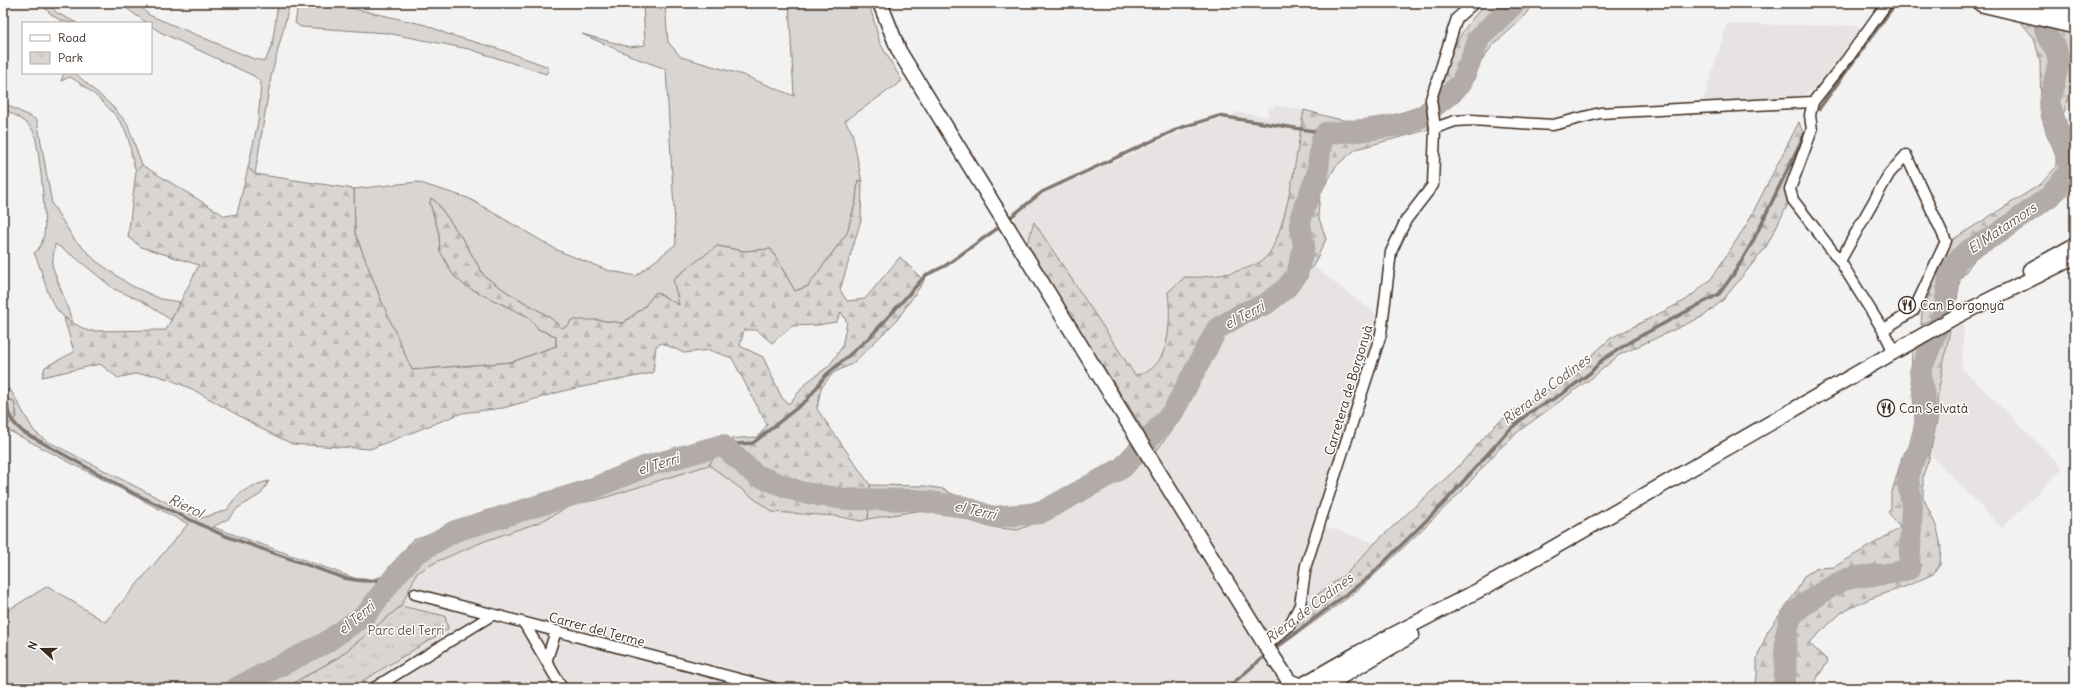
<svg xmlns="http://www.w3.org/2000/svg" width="2078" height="691" font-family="Delius,sans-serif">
<defs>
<pattern id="forest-firs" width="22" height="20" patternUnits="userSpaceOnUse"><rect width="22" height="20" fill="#d8d5d2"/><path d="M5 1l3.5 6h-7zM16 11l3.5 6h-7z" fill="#bab7b4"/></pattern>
<pattern id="park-tufts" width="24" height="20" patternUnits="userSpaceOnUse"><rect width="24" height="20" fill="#d8d5d2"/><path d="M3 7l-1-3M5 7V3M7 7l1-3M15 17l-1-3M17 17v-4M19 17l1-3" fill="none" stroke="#bab7b4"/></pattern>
</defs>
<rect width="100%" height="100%" fill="#f3f2f2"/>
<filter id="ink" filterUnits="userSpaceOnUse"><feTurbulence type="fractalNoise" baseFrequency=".025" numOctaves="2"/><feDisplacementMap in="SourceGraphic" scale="8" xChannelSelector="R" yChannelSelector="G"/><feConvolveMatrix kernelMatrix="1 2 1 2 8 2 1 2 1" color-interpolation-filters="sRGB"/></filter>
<g filter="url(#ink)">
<g fill="#e6e3e2">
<polygon points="1727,24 1864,26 1817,87 1796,100 1702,104"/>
<polygon points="1275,105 1304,110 1291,187 1279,234 1264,259 1244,268 1199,278 1185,277 1168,292 1169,333 1162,356 1150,369 1135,375 1030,233 1028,242 1025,246 1012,221 1030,200 1184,130 1233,115 1237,112 1267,117 1269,107 1274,108"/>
<polygon points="1313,266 1386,322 1324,526 1375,543 1348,572 1318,594 1288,631 1266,648 1291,688 285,688 401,606 416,573 438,561 485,541 540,522 574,504 597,500 709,465 772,512 835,517 861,521 916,511 952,515 989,527 1073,507 1147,461 1183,415 1201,363 1222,334 1227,328 1271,312"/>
<polygon points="1964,321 1962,368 2063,468 2002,528 1930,454 1939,411 1937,399 1950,329"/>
</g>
<g fill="#d8d5d2" stroke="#8a8078">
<path d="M40 3H48L57 13 77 23C59 23 52 16 40 3Z"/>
<polygon points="123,3 137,3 149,15 254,59 265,61 272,46 278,3 290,3 271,77 255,174 248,168 258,122 261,83 254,76 160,32 151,26 151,23 147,23 126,8"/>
<polygon points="301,3 329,3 426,25 447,34 499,49 546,66 549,69 546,74 469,49 387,33 301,27 295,23 298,5"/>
<polygon points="643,3 665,3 668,42 681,57 743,75 794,96 789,3 869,3 880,43 902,81 845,121 852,132 862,182 858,180 856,200 847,233 808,286 795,291 771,249 744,251 717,246 679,305 656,293 644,307 623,323 597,320 562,328 548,316 507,292 484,276 464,241 437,203 431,198 430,203 439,234 440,251 483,295 529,317 538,329 556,336 556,346 512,362 411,370 381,300 355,233 354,189 417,182 468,198 559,251 607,270 636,276 676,244 666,69 638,59 582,34 630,47 645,45"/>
<path d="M64 73H75L112 106 127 123 142 165 136 171C131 158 131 146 127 135 121 115 88 87 70 77L61 81Z"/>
<path d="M3 103 37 120 52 204 74 239 96 261 130 285 161 299 180 302 171 320 142 301 114 289 76 258 55 244 52 265 73 323C45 308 47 279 34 253 40 249 43 241 44 234 47 224 39 144 34 133 30 122 12 114 3 108Z"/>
<path d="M10 389 34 431 45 440 199 519 227 510C236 493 250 485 269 481L261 494 238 508 228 519 213 527 357 579H373L386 575 411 541 433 532 537 503 563 489 607 472 629 468 700 443 725 439 709 465 597 500 574 504 540 522 485 541 438 561 417 573 401 606 377 627 339 657 285 688H3V613L48 586 105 622 188 524 4 428 17 417 14 401 3 398 7 390Z"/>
<polygon points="1136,448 1144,462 1073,507 1018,530 989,527 952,515 916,511 868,519 870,485 925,486 943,489 971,503 999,507 1029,504 1055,496"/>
</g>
<g fill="url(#forest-firs)" stroke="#8a8078" fill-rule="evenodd">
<path d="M1487 3H1534L1520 21 1492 46 1470 78 1460 100 1444 111 1427 130 1356 149 1336 166 1320 194 1318 215 1326 239 1313 266 1271 312 1227 328 1222 334 1201 363 1183 415 1157 450 1025 246C1030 240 1031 230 1034 222L1135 375C1172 371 1171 319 1168 292L1185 277C1205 279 1248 272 1264 259 1287 239 1298 142 1304 110 1316 113 1330 118 1343 120 1374 122 1408 113 1435 99 1449 59 1455 33 1487 3Z"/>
<polygon points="2019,20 2075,33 2073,85 2062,118 2072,132 2075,141 2075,188 2055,205 2011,233 1973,261 1960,280 1956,306 1921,325 1922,312 1952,240 2041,184 2056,167 2056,152 2048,138 2041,115 2040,61 2034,38"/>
<polygon points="1799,122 1806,142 1787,188 1788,204 1766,247 1723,300 1704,316 1619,355 1593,377 1519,431 1498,450 1462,491 1381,569 1353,594 1278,648 1274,642 1288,631 1318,594 1348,572 1375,543 1457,468 1494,426 1516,409 1566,379 1611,338 1686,300 1711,279 1747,224"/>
<path d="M142 165 225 216 237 214 248 168 255 174 354 189 355 233 381 300 412 370 512 362 556 346V336L538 329 529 317 483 295 464 285 453 275 440 251 439 234 430 203 431 198 437 203 464 241 484 276 507 292 548 316 562 328 569 325 571 320H597L623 323 644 307 656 292 679 305 673 279 717 246 744 251 771 249 795 291 808 286 847 233 856 200 858 180 862 182 861 220 840 290 847 301 865 299 900 257 924 281 897 320 852 364 833 373 821 388 817 409 870 485 868 519 861 521 835 516 772 512 709 465 725 439 758 437 767 425 732 358 709 350 684 353 662 343 656 346 653 373 567 390 503 408 462 413 370 449 292 444 264 430 192 389 171 380 155 375 134 374 118 378 100 364 42 377 45 367 74 352 64 318 88 331 166 330 199 265 141 247 128 237 136 171ZM841 312 847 322 842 347 829 366 807 382 789 404 782 398 763 357 740 346 744 330H757L772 343 792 326 818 325 836 322Z"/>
<polygon points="1950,329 1937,399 1939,411 1929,459 1923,475 1923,497 1937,528 1941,546 1940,565 1933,574 1907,586 1869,599 1841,613 1809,643 1828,661 1811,688 1753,688 1757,677 1757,658 1768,631 1796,592 1804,576 1817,568 1834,567 1900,528 1888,512 1891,509 1891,496 1903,453 1912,444 1916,430 1911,372 1912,351"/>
<polygon points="3,398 14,401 17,417 4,428"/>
</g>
<polygon fill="url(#park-tufts)" stroke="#8a8078" points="401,606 445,616 448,629 351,688 285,688 339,657"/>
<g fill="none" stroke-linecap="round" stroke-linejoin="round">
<g stroke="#827770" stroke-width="3.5">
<polyline points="1819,109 1896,3"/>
<polyline points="1007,220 1042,192 1180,128 1219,116 1326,133"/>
<path d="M3 390C12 411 1 412 23 432L133 493 223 535 344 578C365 582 375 583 396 575"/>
<polyline points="722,445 753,443 807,400 826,375 870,337 926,275 945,266 1002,225"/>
<polyline points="1273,650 1369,577 1445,502 1508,431 1530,412 1562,394 1590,373 1602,360 1633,340 1719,294 1733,275 1752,243 1807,129"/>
<polyline points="1231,685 1267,654"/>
</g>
<g stroke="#b2aba7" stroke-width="22">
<polyline points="236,688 325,643 367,613 396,575 415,554 455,531 589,490 647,466 722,445 756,475 800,492 844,499 915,500 965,507 992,517 1040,513 1122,468 1173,412 1217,329 1245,312 1266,304 1286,288 1297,275 1304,245 1300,225 1302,213 1317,176 1321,144 1326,133 1357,131 1406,124 1423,116 1461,84 1480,37 1515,3"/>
<path d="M1783 688C1789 668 1782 647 1788 627 1789 624 1790 619 1792 616 1799 606 1839 580 1851 578 1870 574 1890 576 1909 569L1912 506 1908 481 1910 467 1919 449 1925 425 1926 409 1920 372 1944 312 1949 277 1957 261 1967 251 1999 233 2050 196 2071 170 2049 103 2059 62 2056 49 2048 38 2045 28"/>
</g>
<g stroke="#3b2a1e" stroke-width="13">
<g id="minor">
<polyline points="1435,128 1455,121 1471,120 1553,125 1600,113 1813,102"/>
<polyline points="1840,261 1889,174 1906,155 1946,241 1914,310 1883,330 1840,261 1793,200 1790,189 1812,130 1810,115 1813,102 1848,58 1887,3"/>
<polyline points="1883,330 1894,352"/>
<polyline points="415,594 773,688"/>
<polyline points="524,623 562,688"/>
<polyline points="1266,646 1289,626 1300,605 1306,565 1381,334 1391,252 1406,220 1433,185 1435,128 1431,99 1457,18 1474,3"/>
<polyline points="547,659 556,631"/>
<polyline points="374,688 492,615"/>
</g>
</g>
<g stroke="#3b2a1e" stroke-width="17">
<g id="secondary">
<polyline points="880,3 899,51 1266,646 1289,681 1301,686"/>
<polyline points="2030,270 2075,245"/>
<polyline points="1297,688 1360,652 1485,587 1953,318 2075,257"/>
<polyline points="1322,688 1412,635"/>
</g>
</g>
<g stroke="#3b2a1e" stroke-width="20">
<g id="trunk">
<polyline points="1982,3 2075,25"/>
<polyline points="2035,3 2075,12"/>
</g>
</g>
<use href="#minor" stroke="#fff" stroke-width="10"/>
<use href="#secondary" stroke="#fff" stroke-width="14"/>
<use href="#trunk" stroke="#fff" stroke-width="17"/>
</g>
</g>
<defs>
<g id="restaurant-ring" transform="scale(0.9)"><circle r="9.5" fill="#fff" stroke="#3b2a1e" stroke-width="1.5"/><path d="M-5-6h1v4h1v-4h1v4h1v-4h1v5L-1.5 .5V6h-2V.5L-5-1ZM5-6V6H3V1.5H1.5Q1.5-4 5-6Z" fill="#3b2a1e"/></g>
</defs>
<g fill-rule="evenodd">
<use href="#restaurant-ring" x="1907" y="305"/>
<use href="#restaurant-ring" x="1886" y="408"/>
</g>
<g text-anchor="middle" stroke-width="3" stroke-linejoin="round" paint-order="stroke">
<g font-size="13" fill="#3b2a1e" stroke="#fff" text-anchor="start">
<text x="1920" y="310">Can Borgonyà</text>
<text x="1899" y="413">Can Selvatà</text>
</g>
<g font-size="13" fill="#3b2a1e" stroke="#fff">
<text transform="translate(1348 390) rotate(-73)" y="5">Carretera de Borgonyà</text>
<text transform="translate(597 629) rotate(15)" y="5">Carrer del Terme</text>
</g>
<g font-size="13" fill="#62554b" stroke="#fff">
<text x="406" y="635">Parc del Terri</text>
</g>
<g font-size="14" font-style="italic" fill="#65574e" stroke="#fff">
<text transform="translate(2002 228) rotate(-34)" y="5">El Matamors</text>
<text transform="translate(1244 315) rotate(-28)" y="5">el Terri</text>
<text transform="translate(1546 389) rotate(-37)" y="5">Riera de Codines</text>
<text transform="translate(658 464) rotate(-17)" y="5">el Terri</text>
<text transform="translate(186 506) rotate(26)" y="5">Rierol</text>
<text transform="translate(975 510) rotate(12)" y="5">el Terri</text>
<text transform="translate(1309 608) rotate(-37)" y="5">Riera de Codines</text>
<text transform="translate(356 618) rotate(-40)" y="5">el Terri</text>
</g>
</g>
<rect width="2078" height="691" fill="none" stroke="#fff" stroke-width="16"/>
<rect x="8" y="8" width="2062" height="675" fill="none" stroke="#3b2a1e" stroke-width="1.5" filter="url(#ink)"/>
<rect x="22" y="22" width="130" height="52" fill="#ffffff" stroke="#b1aaa5"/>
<rect x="30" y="35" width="20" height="6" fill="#ffffff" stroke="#b1aaa5"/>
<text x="58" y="42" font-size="12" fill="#3b2a1e">Road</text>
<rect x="30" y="52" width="20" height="12" fill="url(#park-tufts)" stroke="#b1aaa5"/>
<text x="58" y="62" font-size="12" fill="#3b2a1e">Park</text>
<g transform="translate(42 649) rotate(291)" stroke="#ffffff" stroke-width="3" paint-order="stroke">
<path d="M0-3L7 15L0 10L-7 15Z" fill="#3b2a1e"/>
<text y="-6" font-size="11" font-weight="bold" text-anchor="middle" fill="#3b2a1e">N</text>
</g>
</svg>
